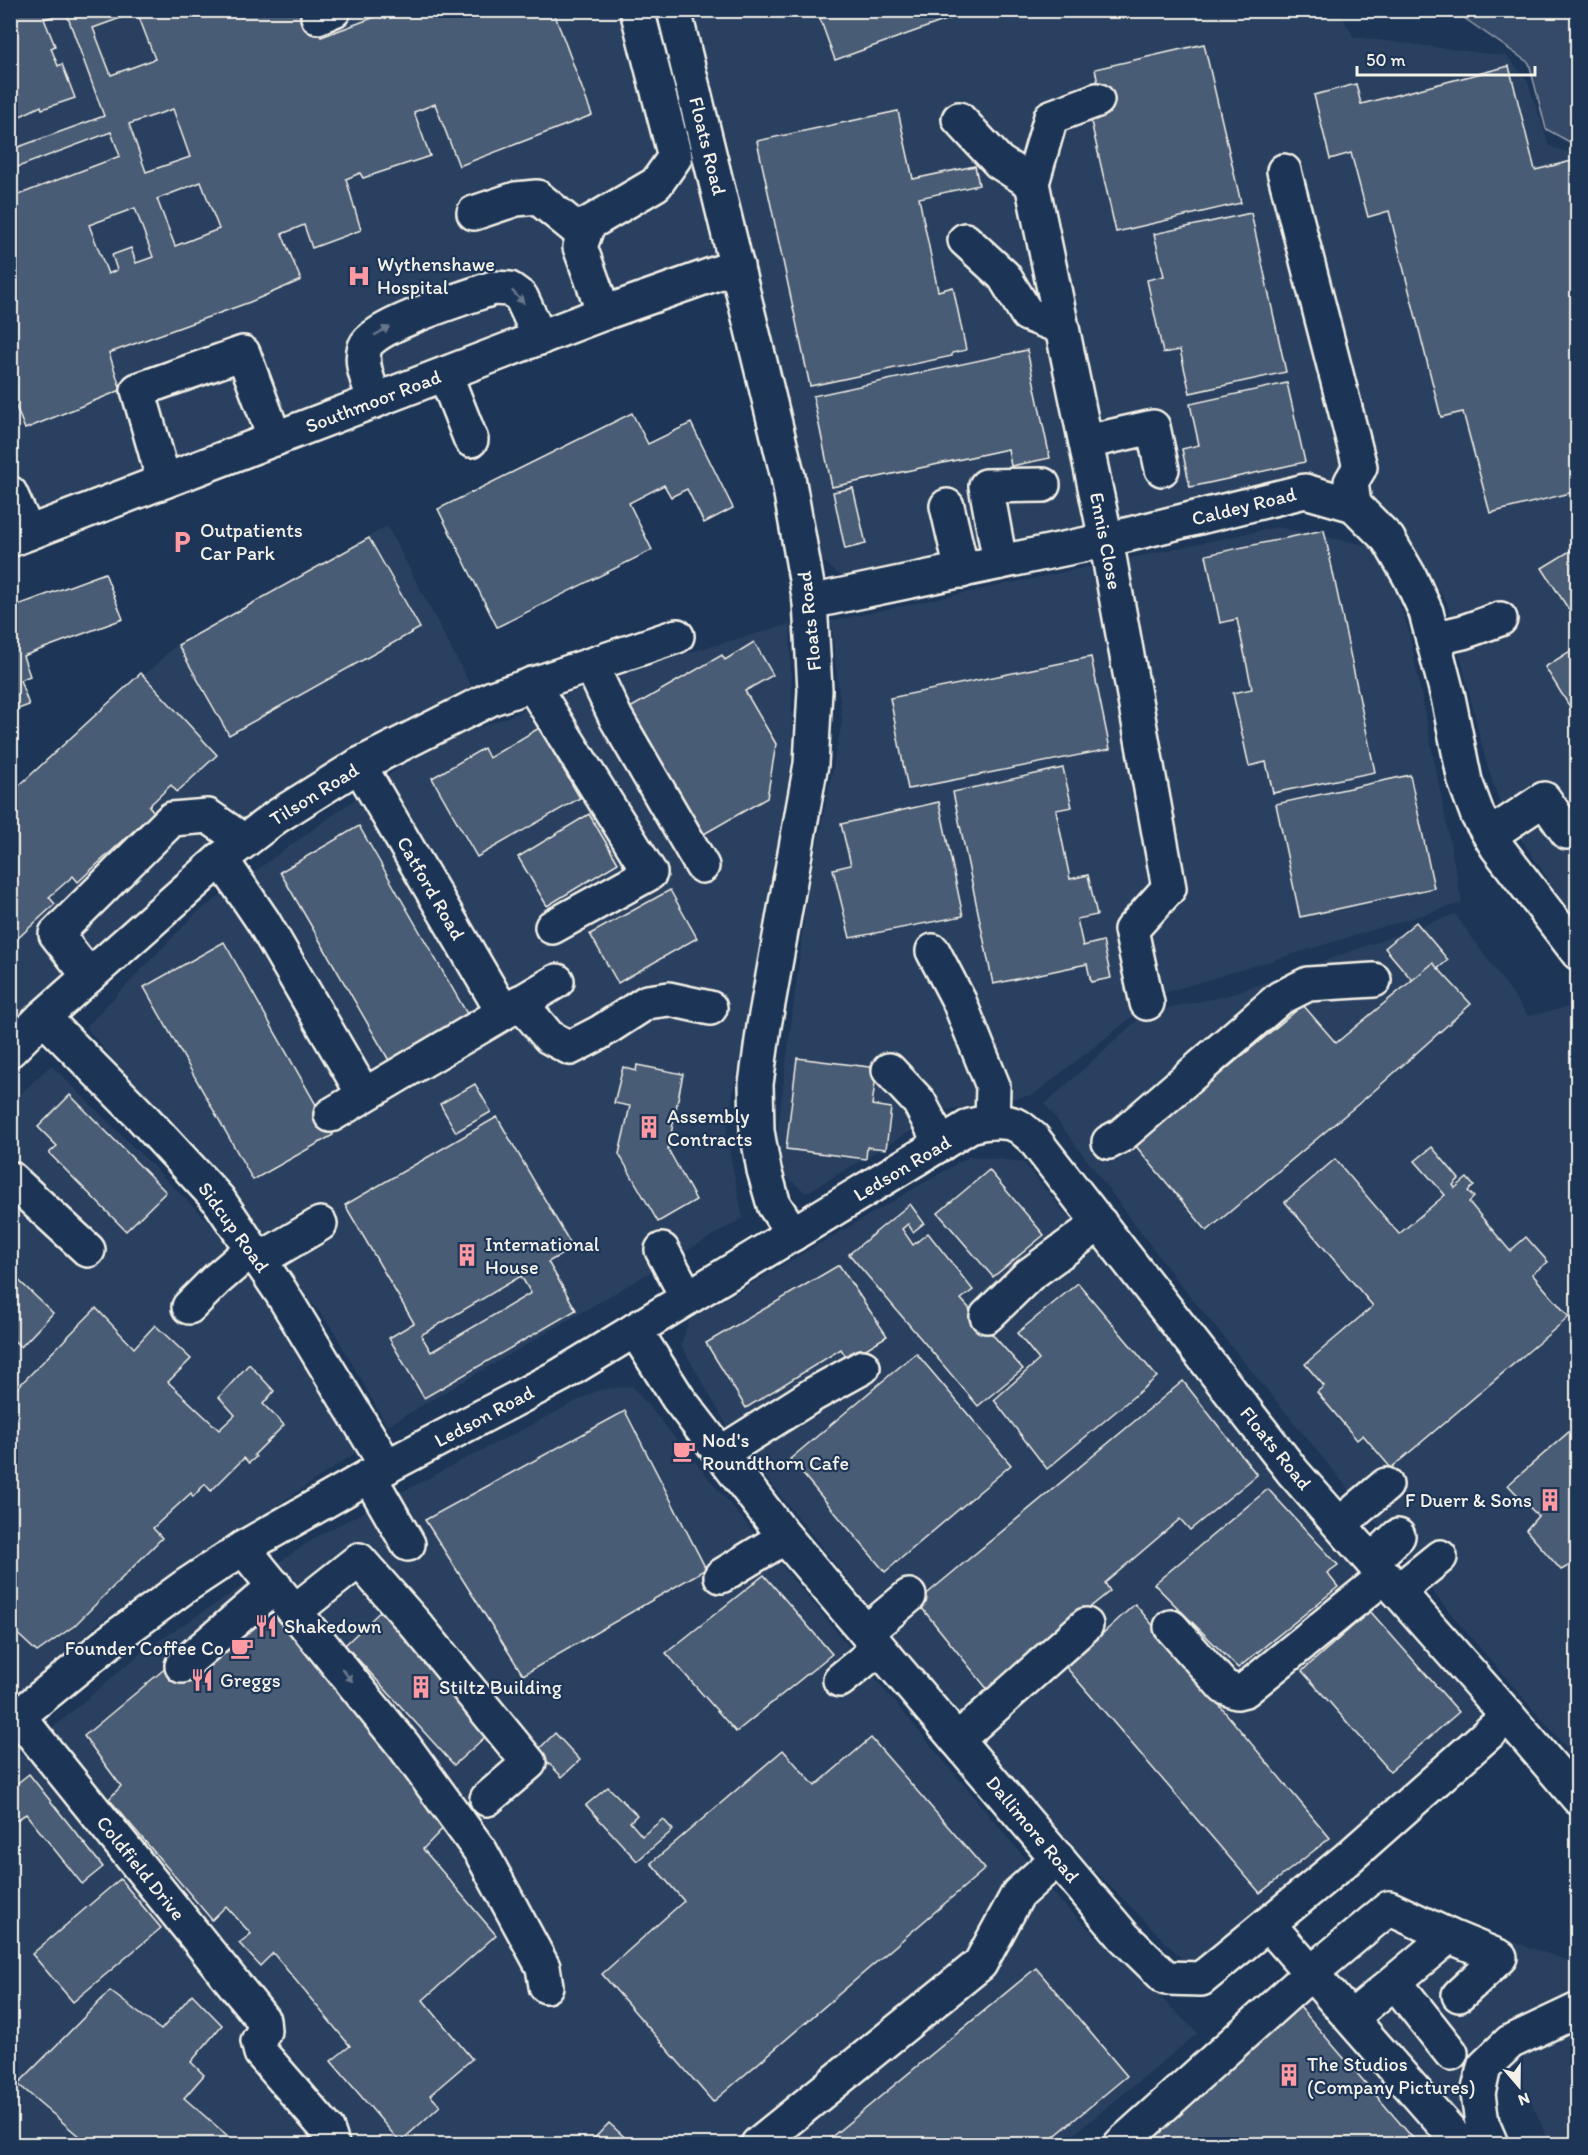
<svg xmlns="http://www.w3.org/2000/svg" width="1588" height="2155" font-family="Itim,sans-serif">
<rect width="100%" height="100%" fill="#1d3557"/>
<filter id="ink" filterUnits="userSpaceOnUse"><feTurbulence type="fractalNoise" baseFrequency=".0167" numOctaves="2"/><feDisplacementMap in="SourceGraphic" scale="12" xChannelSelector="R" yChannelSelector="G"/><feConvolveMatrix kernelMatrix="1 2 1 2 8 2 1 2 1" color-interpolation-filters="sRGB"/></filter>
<g filter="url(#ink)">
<g fill="#2a4060">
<polygon points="11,11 674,11 737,266 11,540"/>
<polygon points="694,11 1339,11 1354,37 1507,56 1527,80 1549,146 1577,155 1577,923 1503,812 1486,762 1447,603 1393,517 1368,501 1149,514 841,576 820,559 721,138"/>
<polygon points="387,526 471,686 287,792 11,1033 11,803 178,643"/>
<polygon points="1277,527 1381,548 1409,632 1462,903 1161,994 1033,1095 946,1110 806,1193 773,1166 807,897 842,721 831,621"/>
<polygon points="790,624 793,750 726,1134 743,1218 387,1426 332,1328 86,1027 195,914 426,748 638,667"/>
<polygon points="1455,914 1528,1016 1577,1005 1577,1760 1461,1626 1175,1278 1045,1104 1145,1013 1229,995"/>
<polygon points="51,1065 227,1240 356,1453 99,1623 11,1703 11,1103"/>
<polygon points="970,1156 1023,1162 1294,1490 1493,1721 1192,1969 1026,1801 734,1438 681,1345 689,1320"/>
<polygon points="632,1386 1063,1904 1198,2033 1062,2144 11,2144 10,1764 142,1652 323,1533 598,1390"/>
<polygon points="1389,1898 1577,1964 1577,1996 1482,2042 1467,2080 1479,2144 1099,2144"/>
<polygon points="1577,2026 1577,2144 1550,2144 1510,2056"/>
</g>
<polygon fill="#354a67" stroke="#949ea8" stroke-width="1.5" points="1454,11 1577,11 1577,146 1546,129 1529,63"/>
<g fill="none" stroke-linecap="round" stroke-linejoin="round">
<polyline stroke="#9aa2ab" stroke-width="7" points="1571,10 1578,24"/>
</g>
<g fill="#485b74" stroke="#f4f1e8" stroke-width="1.5" fill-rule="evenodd">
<path d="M10 10H302L321 37 394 10H553L592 115 459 166 435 104 414 112 430 156 363 178 360 173 346 179 361 230 312 248 304 225 282 234 301 280 250 302 109 353 121 390 25 429 10 392V198L120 156 111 132 10 170V150L104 116 66 12 44 19 55 46 51 48 58 66 62 64 75 98 42 109 41 106 10 121ZM137 12 155 59 111 75 93 28ZM173 109 190 157 146 172 129 124ZM201 182 219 229 175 246 157 199ZM135 208 153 257 136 263 131 248 112 255 117 270 108 274 89 225Z"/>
<polygon points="817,10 974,10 835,60"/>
<polygon points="1204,44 1241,203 1116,232 1090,117 1104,113 1095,69"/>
<polygon points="1509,66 1535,170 1576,160 1578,167 1578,491 1490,513 1463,412 1441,417 1389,211 1368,217 1351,153 1330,159 1314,95 1356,84 1361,104"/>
<polygon points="898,111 913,179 975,166 979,185 919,198 938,291 953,287 966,350 952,353 952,356 810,386 757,141"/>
<polygon points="1251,213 1286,372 1190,393 1180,350 1163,353 1147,280 1164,276 1154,234"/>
<polygon points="1027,350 1050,458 1011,466 1008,449 832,487 813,396"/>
<polygon points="1287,383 1305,462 1190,487 1182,449 1199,445 1190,404"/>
<polygon points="632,413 648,444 691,423 733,508 704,523 687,489 671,497 664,485 629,503 652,550 497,627 438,509"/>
<polygon points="853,488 866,544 845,549 833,492"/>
<polygon points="1324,530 1375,772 1273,793 1266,762 1249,766 1233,693 1252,689 1237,619 1220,623 1206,555"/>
<polygon points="369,538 420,628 229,735 178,645"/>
<polygon points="1578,546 1578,624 1542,568"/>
<polygon points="105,573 123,619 23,656 30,676 20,680 29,705 10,712 10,608"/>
<polygon points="754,642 773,675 745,691 776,744 767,798 704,834 630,708 722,655 725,660"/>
<polygon points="1578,646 1578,720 1545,667"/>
<polygon points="1091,657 1110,749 908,789 890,698"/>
<polygon points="141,673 217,755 177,792 171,785 149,806 154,812 78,882 73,876 49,897 55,904 16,940 10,934 10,794"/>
<polygon points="539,728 580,798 477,857 432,778 484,748 489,758"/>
<polygon points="1063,768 1072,807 1056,810 1070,879 1088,875 1097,915 1077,919 1083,946 1103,941 1111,978 1091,982 1087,964 993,984 953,792"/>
<polygon points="1410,775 1434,888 1300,917 1276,804"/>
<polygon points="939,802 963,916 850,938 833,869 851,865 841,824"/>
<polygon points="589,814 618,863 547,906 518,857"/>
<polygon points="359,826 470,1019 391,1064 280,872"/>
<polygon points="670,890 697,938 618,983 590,934"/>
<polygon points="1416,922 1448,960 1417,986 1385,948"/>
<polygon points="224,942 333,1135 253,1180 144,987"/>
<polygon points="1433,963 1471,1004 1375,1090 1207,1231 1135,1145 1303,1005 1336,1043"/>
<polygon points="797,1058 877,1068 872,1105 891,1108 886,1149 867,1147 866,1159 786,1149"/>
<polygon points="637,1065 683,1074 668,1149 696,1200 658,1222 619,1154 630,1106 614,1103 623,1067 636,1071"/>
<polygon points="475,1084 491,1112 456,1132 440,1104"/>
<polygon points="70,1095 166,1192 126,1231 49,1153 57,1146 38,1127"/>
<path d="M497 1117 573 1248 548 1262 576 1310 424 1398 389 1338 414 1323 345 1205ZM521 1276 531 1293 431 1352 421 1335Z"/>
<polygon points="1432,1147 1459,1179 1453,1185 1455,1188 1467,1178 1474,1186 1468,1191 1474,1197 1469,1202 1510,1251 1526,1237 1548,1262 1532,1274 1569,1317 1391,1468 1363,1435 1357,1440 1317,1392 1324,1386 1305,1364 1373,1306 1285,1202 1335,1159 1399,1234 1445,1195 1415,1161"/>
<polygon points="989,1170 1044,1235 993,1277 938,1213"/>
<polygon points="910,1204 924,1223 913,1232 908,1224 902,1229 913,1245 928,1233 973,1290 961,1299 1023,1369 978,1406 849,1254"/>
<polygon points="839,1265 887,1336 848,1360 841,1349 746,1408 706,1343"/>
<polygon points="10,1272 53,1313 21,1347 10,1337"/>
<polygon points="1078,1283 1157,1377 1047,1469 994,1400 1039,1360 1017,1333"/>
<polygon points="96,1308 134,1348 155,1325 191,1359 168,1382 219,1430 235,1415 219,1397 249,1364 274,1391 263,1404 284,1425 254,1455 256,1457 249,1463 244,1458 211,1491 205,1484 193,1497 191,1493 153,1528 162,1538 74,1626 37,1652 10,1627 10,1395"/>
<polygon points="916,1353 1011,1465 885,1572 790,1459"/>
<polygon points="1183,1381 1257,1475 1190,1530 1180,1519 1105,1583 1110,1591 988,1690 917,1602"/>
<polygon points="625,1411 706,1569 523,1675 425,1520"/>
<polygon points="1578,1424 1578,1564 1576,1562 1561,1570 1526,1530 1538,1516 1508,1485"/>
<polygon points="1268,1489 1338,1565 1327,1573 1338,1587 1238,1668 1154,1584"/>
<polygon points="764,1575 832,1654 736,1732 666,1653"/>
<polygon points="272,1600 450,1821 423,1849 496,1935 423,2000 472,2059 430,2095 440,2106 400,2142 331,2061 350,2046 273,1953 260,1966 239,1943 251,1934 226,1906 212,1920 109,1799 121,1786 84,1736 168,1666"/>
<polygon points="389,1603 494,1729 454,1765 345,1645"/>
<polygon points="1135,1604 1330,1838 1260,1893 1066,1667"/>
<polygon points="1370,1611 1459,1712 1390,1771 1302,1671"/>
<polygon points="555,1733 580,1760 562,1777 537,1751"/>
<polygon points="871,1738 985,1869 713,2102 602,1974 684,1901 651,1863 783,1750 815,1786"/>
<polygon points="29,1774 103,1867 82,1884 26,1814 10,1824 10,1789"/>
<polygon points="608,1787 637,1815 630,1822 642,1836 663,1819 673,1830 637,1861 586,1805"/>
<polygon points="120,1879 161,1928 73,2002 32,1954"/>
<polygon points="1036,1968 1127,2076 1045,2144 823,2144"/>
<polygon points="110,1991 161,2030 192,1994 222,2025 191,2062 204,2075 184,2098 237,2144 88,2144 18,2084"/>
<polygon points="1299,2006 1418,2144 1138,2144"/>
<polygon points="609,2123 632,2144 589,2144"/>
</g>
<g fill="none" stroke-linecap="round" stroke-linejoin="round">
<g stroke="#f4f1e8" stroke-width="38">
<g id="minor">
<polyline points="674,10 788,477 810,602 815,690 811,764 764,1026 756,1084 757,1131 764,1170 774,1205 793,1234"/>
<polyline points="318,17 334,10"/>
<polyline points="1097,100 1051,117 1032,183 1106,540 1169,888 1131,930 1147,1003"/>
<polyline points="959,119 999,162 1032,183"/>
<polyline points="1284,171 1360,467 1351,482 1354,505"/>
<polyline points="474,213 516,199 537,197 584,235"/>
<polyline points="965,240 1004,276 1027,314 1061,327"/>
<polyline points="604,313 580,247 588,224 656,184 675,157 637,10"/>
<polyline points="445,374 471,440"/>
<path d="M375 401C370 385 359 364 365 347 373 325 468 297 493 288L510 289 521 297 540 338"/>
<polyline points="1086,442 1153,427 1162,469"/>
<polyline points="164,481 138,390 243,353 275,439"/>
<polyline points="10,493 28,533"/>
<polyline points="947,506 962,571"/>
<polyline points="10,540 604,313 737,266"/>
<polyline points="1000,562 986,486 1043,485"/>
<polyline points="810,602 1106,540 1305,491 1354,505 1388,539 1410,577 1426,612 1448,697 1465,781 1478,816 1497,847 1578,953"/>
<polyline points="1433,639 1463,632 1500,619"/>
<polyline points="591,665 616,718 702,866"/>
<polyline points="532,684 650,873 552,927"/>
<polyline points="359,765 503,1012"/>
<polyline points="1490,835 1544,799 1567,832"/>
<polyline points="221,859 263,921 364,1095"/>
<polyline points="933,951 959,1001 993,1086 992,1122"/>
<polyline points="89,976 56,934 172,819 208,816 244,841"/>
<polyline points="520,1002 549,1037 570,1048 599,1033 647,1002 669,999 710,1008"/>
<polyline points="43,1017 142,1117 218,1199 281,1292 387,1467"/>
<polyline points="10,1050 43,1017 221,859 276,817 359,765 492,698 677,636"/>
<polyline points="889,1070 919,1102 941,1144"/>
<polyline points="331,1115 557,981"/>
<polyline points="1109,1142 1122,1135 1280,998 1308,984 1374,980"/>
<polyline points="10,1178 88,1250"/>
<polyline points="662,1250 687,1297"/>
<polyline points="259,1260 320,1224"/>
<polyline points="189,1307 216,1280 252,1249"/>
<polyline points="987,1316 1029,1275 1100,1223"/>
<polyline points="635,1330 678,1398 785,1537 1124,1937 1166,1978 1201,1979 1347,1859 1508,1716"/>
<polyline points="721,1453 814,1394 863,1367"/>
<polyline points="369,1476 408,1544"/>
<polyline points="1340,1524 1386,1485"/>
<polyline points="243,1548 404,1746 481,1852 543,1967 546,1986"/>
<polyline points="1372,1561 1398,1536"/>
<polyline points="721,1576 785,1537"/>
<polyline points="1398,1591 1440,1557"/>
<polyline points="295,1611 359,1560 417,1626 529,1763 487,1799"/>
<polyline points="1171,1627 1224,1687 1237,1692 1245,1690 1385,1576"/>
<polyline points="866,1632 909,1596"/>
<polyline points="182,1666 275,1586"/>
<polyline points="840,1680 879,1648"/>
<polyline points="18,1716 263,2020 264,2031 258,2041 261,2053 327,2129 332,2144"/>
<path d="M10 1723 114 1638 184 1587 243 1548 369 1476 561 1375 970 1126C983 1122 1004 1119 1018 1126 1023 1129 1028 1134 1033 1138L1293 1472 1508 1716 1578 1798"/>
<polyline points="957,1740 1086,1625"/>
<polyline points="1268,1924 1461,2144"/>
<polyline points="1449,1936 1500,1957 1459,1995"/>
<polyline points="1395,1982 1451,2053"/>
<polyline points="758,2144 980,1964 1018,1894 1058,1858"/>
<polyline points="1121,2144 1311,1973 1389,1908 1449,1936 1351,2018"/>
<polyline points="1491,2144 1482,2123 1478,2094 1484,2067 1510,2042 1578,2010"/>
</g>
</g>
<use href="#minor" stroke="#1d3557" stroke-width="33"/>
</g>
<defs><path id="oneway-solid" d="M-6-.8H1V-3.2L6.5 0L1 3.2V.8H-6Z" transform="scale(1.5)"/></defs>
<g fill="#68778a">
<use href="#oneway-solid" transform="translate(518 297) rotate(47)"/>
<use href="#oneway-solid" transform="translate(382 331) rotate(-30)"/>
<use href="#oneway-solid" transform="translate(347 1675) rotate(51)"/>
</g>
</g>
<defs>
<g id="hospital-bare" transform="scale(1.8)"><path d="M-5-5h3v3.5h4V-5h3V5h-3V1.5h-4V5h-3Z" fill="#ff9aa2" stroke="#1d3557" stroke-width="2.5" paint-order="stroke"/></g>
<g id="parking-bare" transform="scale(1.8)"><path d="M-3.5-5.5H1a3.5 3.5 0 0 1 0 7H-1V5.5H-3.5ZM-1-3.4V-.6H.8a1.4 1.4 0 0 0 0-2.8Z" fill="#ff9aa2" stroke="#1d3557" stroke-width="2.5" paint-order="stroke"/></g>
<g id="building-bare" transform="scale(1.8)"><path d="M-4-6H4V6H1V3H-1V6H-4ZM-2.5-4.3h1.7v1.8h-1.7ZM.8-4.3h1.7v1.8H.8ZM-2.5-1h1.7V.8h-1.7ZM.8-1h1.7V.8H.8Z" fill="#ff9aa2" stroke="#1d3557" stroke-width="2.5" paint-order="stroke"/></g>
<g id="cafe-bare" transform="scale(1.8)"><path d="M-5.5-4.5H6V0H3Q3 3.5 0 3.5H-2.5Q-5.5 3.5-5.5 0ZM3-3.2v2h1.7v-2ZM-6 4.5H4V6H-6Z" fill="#ff9aa2" stroke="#1d3557" stroke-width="2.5" paint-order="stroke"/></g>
<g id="restaurant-bare" transform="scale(1.8)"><path d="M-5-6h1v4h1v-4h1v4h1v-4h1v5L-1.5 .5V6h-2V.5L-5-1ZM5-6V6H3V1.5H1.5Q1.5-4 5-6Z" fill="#ff9aa2" stroke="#1d3557" stroke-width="2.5" paint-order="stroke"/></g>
</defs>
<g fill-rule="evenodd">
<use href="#hospital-bare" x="359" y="276"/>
<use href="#parking-bare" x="182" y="542"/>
<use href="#building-bare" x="649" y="1127"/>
<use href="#building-bare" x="467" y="1255"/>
<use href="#cafe-bare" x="684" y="1451"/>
<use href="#building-bare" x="1550" y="1500"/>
<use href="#restaurant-bare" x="266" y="1626"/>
<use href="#cafe-bare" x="242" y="1648"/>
<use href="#restaurant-bare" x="202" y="1680"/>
<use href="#building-bare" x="421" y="1687"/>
<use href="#building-bare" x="1289" y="2075"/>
</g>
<g text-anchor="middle" stroke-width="4.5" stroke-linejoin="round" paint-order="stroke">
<g font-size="20" fill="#f4f1e8" stroke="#1d3557">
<text transform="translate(708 146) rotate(76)" y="7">Floats Road</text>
<text transform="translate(373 401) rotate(-21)" y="7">Southmoor Road</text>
<text transform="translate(1244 506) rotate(-14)" y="7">Caldey Road</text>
<text transform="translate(1106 541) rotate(79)" y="7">Ennis Close</text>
<text transform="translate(809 621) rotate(-96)" y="7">Floats Road</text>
<text transform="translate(314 794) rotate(-32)" y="7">Tilson Road</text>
<text transform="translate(431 888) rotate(60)" y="7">Catford Road</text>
<text transform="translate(902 1168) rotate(-31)" y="7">Ledson Road</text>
<text transform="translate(234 1227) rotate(54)" y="7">Sidcup Road</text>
<text transform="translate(484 1416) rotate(-28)" y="7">Ledson Road</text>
<text transform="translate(1276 1448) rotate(51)" y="7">Floats Road</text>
<text transform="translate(1033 1829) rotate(50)" y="7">Dallimore Road</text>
<text transform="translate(141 1868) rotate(51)" y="7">Coldfield Drive</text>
</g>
<g font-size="20" fill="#f4f1e8" stroke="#1d3557" text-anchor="start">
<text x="377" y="271">Wythenshawe<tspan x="377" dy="23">Hospital</tspan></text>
<text x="200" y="537">Outpatients<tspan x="200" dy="23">Car Park</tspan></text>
<text x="667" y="1123">Assembly<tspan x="667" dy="23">Contracts</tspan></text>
<text x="485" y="1251">International<tspan x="485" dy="23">House</tspan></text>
<text x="702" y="1447">Nod's<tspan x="702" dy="23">Roundthorn Cafe</tspan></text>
<text x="1532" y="1507" text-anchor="end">F Duerr &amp; Sons</text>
<text x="284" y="1633">Shakedown</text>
<text x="224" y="1655" text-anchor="end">Founder Coffee Co</text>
<text x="220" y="1687">Greggs</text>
<text x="439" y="1694">Stiltz Building</text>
<text x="1307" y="2071">The Studios<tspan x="1307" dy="23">(Company Pictures)</tspan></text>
</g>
</g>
<rect width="1588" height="2155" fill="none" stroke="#1d3557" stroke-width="36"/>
<rect x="18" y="18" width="1552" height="2119" fill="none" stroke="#f4f1e8" stroke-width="2" filter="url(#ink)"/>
<g transform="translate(1519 2086) rotate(160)" stroke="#1d3557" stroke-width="4.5" paint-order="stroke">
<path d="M0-4.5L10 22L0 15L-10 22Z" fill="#f4f1e8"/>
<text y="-9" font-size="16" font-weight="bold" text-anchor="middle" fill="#f4f1e8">N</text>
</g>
<path d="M1357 66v9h178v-9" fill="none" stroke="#f4f1e8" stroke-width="3"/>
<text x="1366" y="66" font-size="18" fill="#f4f1e8" stroke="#1d3557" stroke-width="4.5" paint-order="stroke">50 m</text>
</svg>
